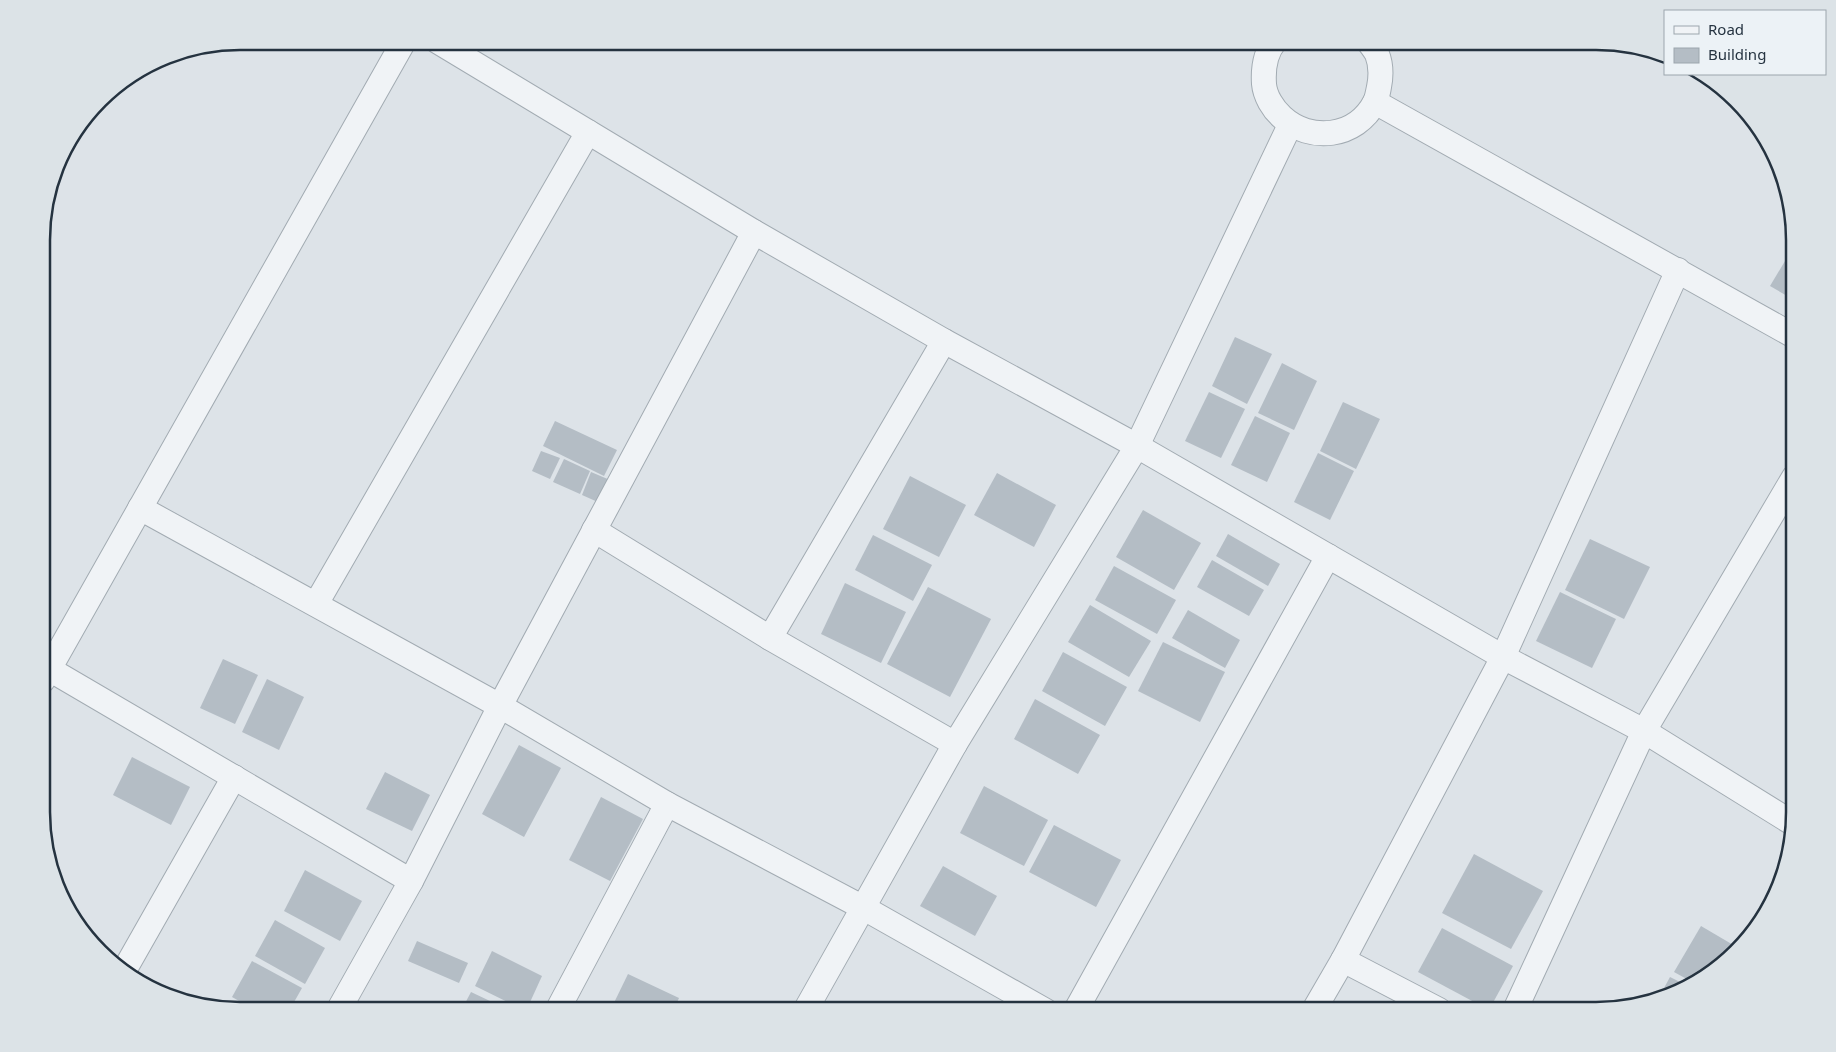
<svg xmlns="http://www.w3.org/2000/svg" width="1836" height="1052" font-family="'Noto Sans',sans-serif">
<rect width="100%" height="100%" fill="#dde3e8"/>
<g fill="#b4bdc5">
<polygon points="1794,246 1794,300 1770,286"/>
<polygon points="1235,337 1272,354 1247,404 1212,386"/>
<polygon points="1282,363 1317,381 1294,430 1258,413"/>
<polygon points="1209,392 1245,409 1221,458 1185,441"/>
<polygon points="1343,402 1380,419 1356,469 1320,451"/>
<polygon points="1255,416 1290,433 1267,482 1231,465"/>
<polygon points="555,421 617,450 604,476 543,446"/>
<polygon points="541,451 560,458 550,479 532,471"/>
<polygon points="1318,453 1354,471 1330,520 1294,502"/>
<polygon points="564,459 590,471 580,494 553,482"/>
<polygon points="591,472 610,480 600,503 582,495"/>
<polygon points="997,473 1056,505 1034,547 974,515"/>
<polygon points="910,476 966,505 939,557 883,529"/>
<polygon points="1143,510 1201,543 1174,590 1116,557"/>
<polygon points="1228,534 1280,564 1268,586 1216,556"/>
<polygon points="873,535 932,565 913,601 855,570"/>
<polygon points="1590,539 1650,567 1624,619 1565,590"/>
<polygon points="1212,560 1264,590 1249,616 1197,587"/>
<polygon points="1114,566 1176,600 1157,634 1095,600"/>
<polygon points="845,583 906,612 881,663 821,634"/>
<polygon points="928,587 991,619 950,697 887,664"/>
<polygon points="1560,592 1616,619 1592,668 1536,641"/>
<polygon points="1090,605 1151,641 1129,677 1068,642"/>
<polygon points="1188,610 1240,640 1225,668 1172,638"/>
<polygon points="1163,642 1225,672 1200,722 1138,691"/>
<polygon points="1063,652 1127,687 1105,726 1042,691"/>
<polygon points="223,659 258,675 235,724 200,708"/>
<polygon points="267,679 304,697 279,750 242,732"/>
<polygon points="1035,699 1100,735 1078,774 1014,739"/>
<polygon points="519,745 561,768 524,837 482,814"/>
<polygon points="132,757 190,787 171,825 113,795"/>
<polygon points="385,772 430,795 412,831 366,809"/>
<polygon points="984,786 1048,820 1024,866 960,833"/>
<polygon points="601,797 643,819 610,881 569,860"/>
<polygon points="1054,825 1121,860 1096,907 1029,872"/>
<polygon points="1474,854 1543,891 1511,949 1442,913"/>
<polygon points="943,866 997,896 975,936 920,906"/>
<polygon points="305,870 362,901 340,941 284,911"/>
<polygon points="275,920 325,948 305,984 255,956"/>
<polygon points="1701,926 1735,946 1706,977 1694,983 1674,972"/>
<polygon points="1442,928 1513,966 1489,1010 1418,972"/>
<polygon points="417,941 468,963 459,983 408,961"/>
<polygon points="492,951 542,976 526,1011 475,986"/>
<polygon points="252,961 302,988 289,1011 257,1011 232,997"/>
<polygon points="628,974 679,998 673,1011 610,1011"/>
<polygon points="1670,977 1688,986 1657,1001"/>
<polygon points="471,992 511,1011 461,1011"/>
<polygon points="231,1001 249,1011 226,1009"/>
<polygon points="696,1002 714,1011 692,1011"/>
</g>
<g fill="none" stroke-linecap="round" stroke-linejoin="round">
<g stroke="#a2abb2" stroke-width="26">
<g id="minor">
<polyline points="437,41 754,232 944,341 1137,446 1503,657 1644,731 1794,824"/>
<path d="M1275 41C1265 53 1263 69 1264 84 1265 96 1273 109 1282 117 1310 143 1356 138 1375 102 1377 98 1378 92 1379 87 1381 77 1381 64 1377 54 1375 50 1371 45 1368 41"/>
<polyline points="1375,102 1794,336"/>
<polyline points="140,508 500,706 667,804 862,907 1046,1011"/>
<polyline points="594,530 770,638 955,744"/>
<polyline points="316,604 588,132"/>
<polyline points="770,638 944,341"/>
<polyline points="49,669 411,881"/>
<polyline points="43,680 404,41"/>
<polyline points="1343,960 1439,1010"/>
<polyline points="125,969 234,777"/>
<polyline points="1076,1010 1328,556"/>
<polyline points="1314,1010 1343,960 1503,657 1678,270"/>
<polyline points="1515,1010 1644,731 1794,477"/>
<polyline points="338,1011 411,881 500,706 754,232"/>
<polyline points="557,1011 667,804"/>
<polyline points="805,1011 955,744 1137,446 1290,125"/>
</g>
</g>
<use href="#minor" stroke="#f0f3f6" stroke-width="24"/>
</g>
<path d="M0 0H1836V1052H0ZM240 50H1596A190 190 0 0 1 1786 240V812A190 190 0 0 1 1596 1002H240A190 190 0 0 1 50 812V240A190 190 0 0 1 240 50Z" fill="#dce3e7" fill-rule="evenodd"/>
<path fill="none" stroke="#253340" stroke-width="2.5" d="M240 50H1596A190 190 0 0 1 1786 240V812A190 190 0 0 1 1596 1002H240A190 190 0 0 1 50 812V240A190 190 0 0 1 240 50Z"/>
<rect x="1664" y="10" width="162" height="65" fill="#ecf2f6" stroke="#9ca6ad"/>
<rect x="1674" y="26" width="25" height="8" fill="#f0f3f6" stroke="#9ca6ad"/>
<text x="1708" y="35" font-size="15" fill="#253340">Road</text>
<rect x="1674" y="48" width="25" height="15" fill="#b4bdc5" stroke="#9ca6ad"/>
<text x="1708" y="60" font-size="15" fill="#253340">Building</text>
</svg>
